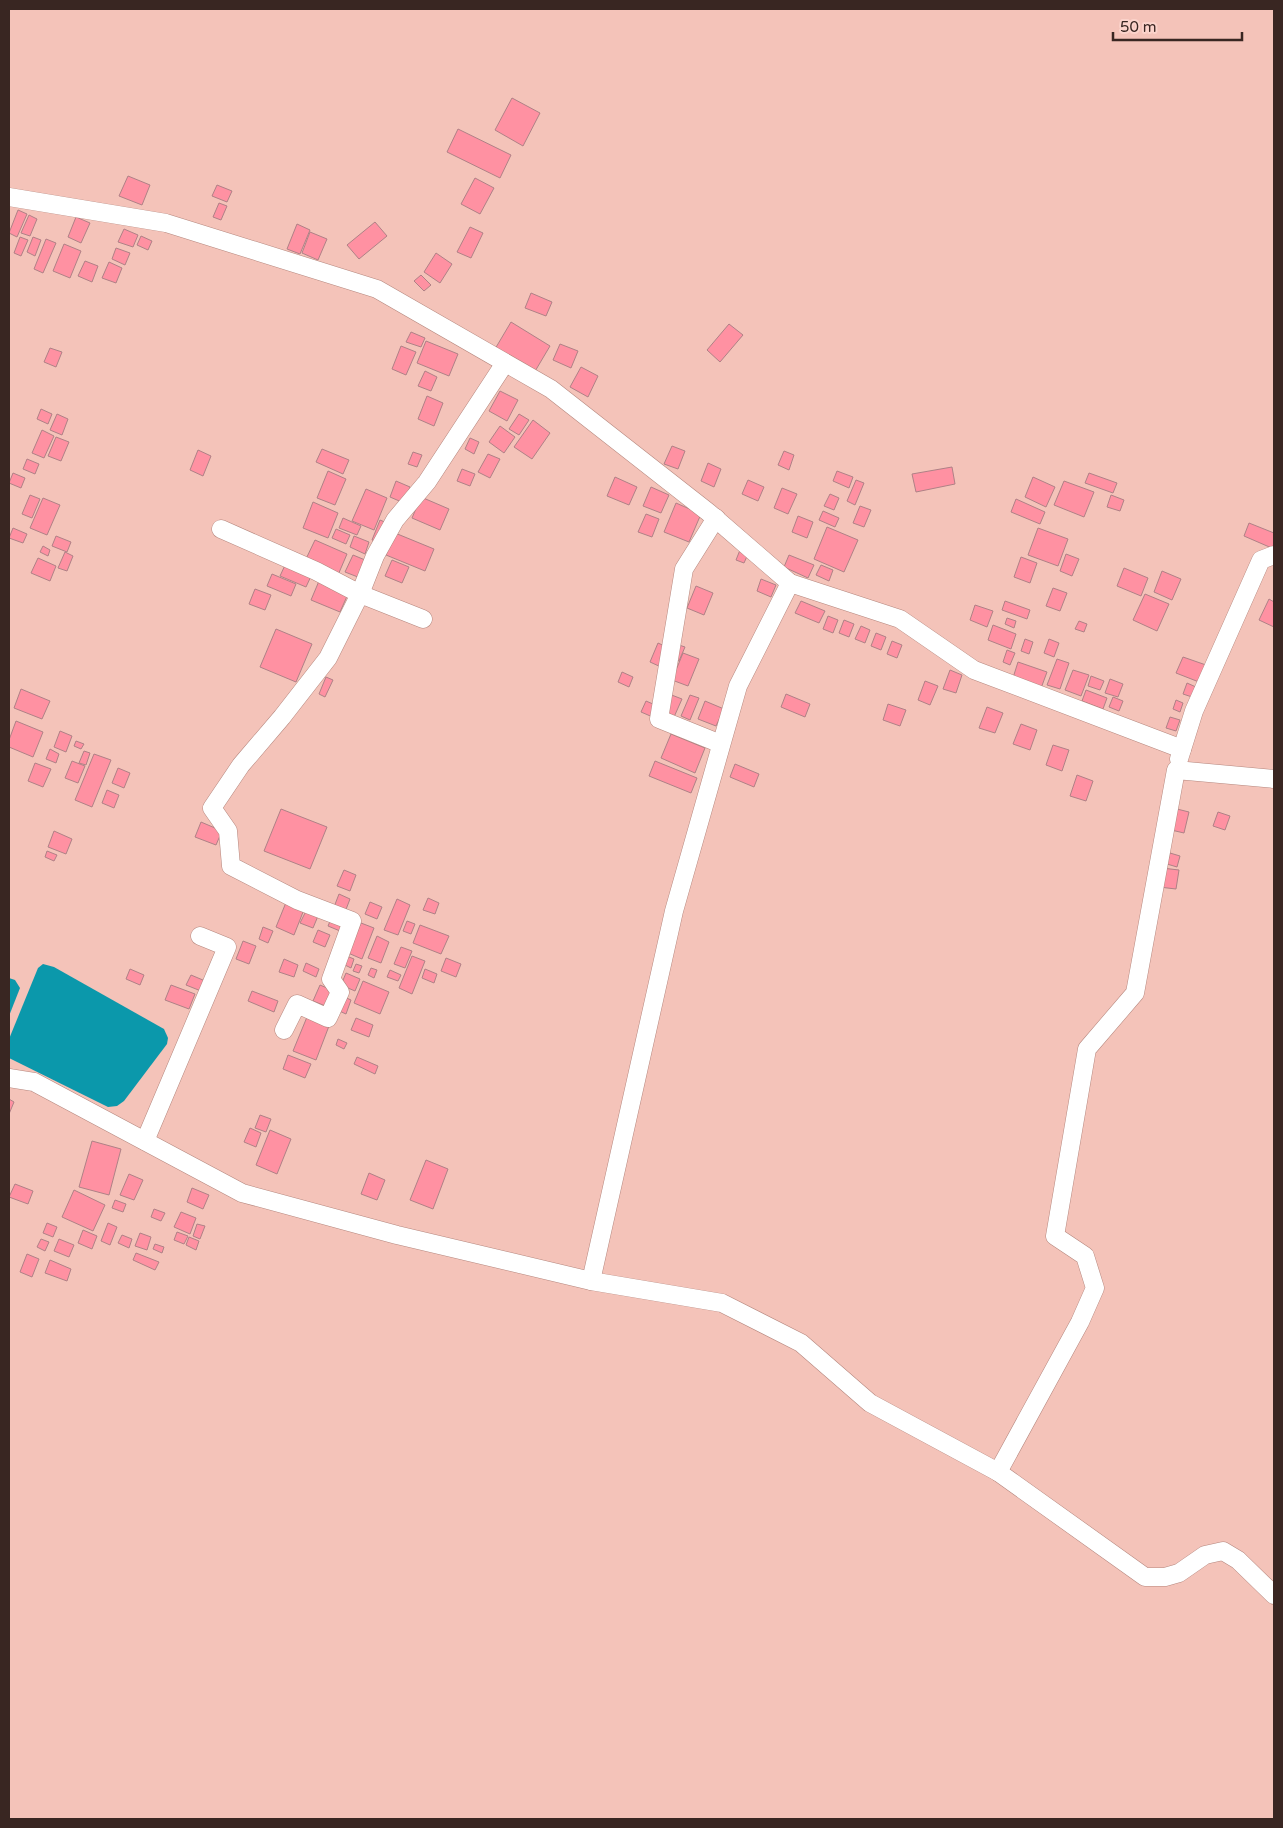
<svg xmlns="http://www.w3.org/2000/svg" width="1283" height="1828" font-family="'Varela Round',sans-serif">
<rect width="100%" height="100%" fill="#f4c3b9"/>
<g fill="#0b98ab">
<polygon points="43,964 54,967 164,1029 168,1038 167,1044 124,1101 117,1106 108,1107 9,1058 9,1039 38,968"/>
<polygon points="9,978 15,980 20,988 9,1016"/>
</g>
<g fill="#ff91a2" stroke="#af8186">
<polygon points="512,98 540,113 523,146 495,130"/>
<polygon points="458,129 511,155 500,178 447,152"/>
<polygon points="128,176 150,185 142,205 119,196"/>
<polygon points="475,178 494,188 480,214 461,204"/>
<polygon points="217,185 232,191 227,202 212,196"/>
<polygon points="219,203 227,206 221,220 213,217"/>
<polygon points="18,210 27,214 17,237 9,233"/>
<polygon points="29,215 37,219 30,236 21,233"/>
<polygon points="76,217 90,223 81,243 68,237"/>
<polygon points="375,222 387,236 359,259 347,245"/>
<polygon points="297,224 310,230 300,254 287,249"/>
<polygon points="470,227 483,233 471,258 457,252"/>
<polygon points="124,229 138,235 133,247 118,242"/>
<polygon points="310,232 327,239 318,260 302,253"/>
<polygon points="141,236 152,241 148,250 137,245"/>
<polygon points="20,237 28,240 21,256 14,253"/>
<polygon points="33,237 41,240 35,256 27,252"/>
<polygon points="46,239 56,243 43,273 34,269"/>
<polygon points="64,244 81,251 70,278 53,271"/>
<polygon points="116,248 130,253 125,265 112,259"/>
<polygon points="436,253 452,264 440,283 424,272"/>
<polygon points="85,261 98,266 92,282 78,276"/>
<polygon points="109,262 122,268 116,283 102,278"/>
<polygon points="421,275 431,285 424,291 414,281"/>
<polygon points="531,293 552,302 546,316 525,308"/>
<polygon points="511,322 550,346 534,373 495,349"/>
<polygon points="729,324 743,335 720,362 707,350"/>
<polygon points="411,332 425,338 421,347 406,342"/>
<polygon points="426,341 458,354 449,376 417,363"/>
<polygon points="560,344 578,351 571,368 553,360"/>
<polygon points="401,346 416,352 406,375 392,369"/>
<polygon points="50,348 62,352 56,367 44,362"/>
<polygon points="581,367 598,376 588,397 570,387"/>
<polygon points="425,371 437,377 431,391 418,386"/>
<polygon points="500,391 518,400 507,421 489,411"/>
<polygon points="427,396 443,403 434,426 418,419"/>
<polygon points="41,409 52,414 48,424 37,419"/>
<polygon points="57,414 68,419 62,435 50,430"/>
<polygon points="519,414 529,420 519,435 509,429"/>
<polygon points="533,420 550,433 532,459 514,447"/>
<polygon points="500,426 515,437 504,453 489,442"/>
<polygon points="42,430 54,436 44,458 32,453"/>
<polygon points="56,437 69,442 61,461 48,456"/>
<polygon points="470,438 479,442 474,454 465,449"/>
<polygon points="672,446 685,451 678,469 664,464"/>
<polygon points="322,449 349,460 343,474 316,462"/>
<polygon points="198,450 211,456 203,476 190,470"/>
<polygon points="784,451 794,455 789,470 778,465"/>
<polygon points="413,452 422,455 417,467 408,464"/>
<polygon points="488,454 500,459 490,478 478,472"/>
<polygon points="27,459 39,464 35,474 23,469"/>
<polygon points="708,463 721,469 714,487 701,481"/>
<polygon points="952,467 955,484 916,492 912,474"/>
<polygon points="462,469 475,474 470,486 457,481"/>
<polygon points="328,471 346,479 335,505 317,498"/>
<polygon points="837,471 853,477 849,488 833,481"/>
<polygon points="13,473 25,478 21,488 9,483"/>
<polygon points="1089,473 1117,483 1113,493 1085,483"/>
<polygon points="615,477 637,487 629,505 607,496"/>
<polygon points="1033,477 1055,487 1046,507 1025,497"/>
<polygon points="748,480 764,487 758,501 742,494"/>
<polygon points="856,480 864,483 855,505 847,501"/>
<polygon points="396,481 410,487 404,503 390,497"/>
<polygon points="1064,481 1094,492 1084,517 1054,505"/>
<polygon points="651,487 669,495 661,513 643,506"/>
<polygon points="782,488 797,494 788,514 774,508"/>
<polygon points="366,489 387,498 374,530 352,521"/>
<polygon points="830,494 839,498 834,510 824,506"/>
<polygon points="30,495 40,499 32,518 22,514"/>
<polygon points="1111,495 1124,500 1120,511 1107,507"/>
<polygon points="421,497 449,509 440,530 412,518"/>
<polygon points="43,498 60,505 47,535 30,528"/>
<polygon points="1016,499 1045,512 1040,524 1011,512"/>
<polygon points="313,502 338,513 328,538 303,528"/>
<polygon points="676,503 701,514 689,542 664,532"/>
<polygon points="860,506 871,510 864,527 853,523"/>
<polygon points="823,511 839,518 835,527 819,520"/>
<polygon points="646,514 659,519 652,537 638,532"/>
<polygon points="798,516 813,522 807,538 792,532"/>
<polygon points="343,518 361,526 357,535 339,528"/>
<polygon points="380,520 387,523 379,543 372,540"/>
<polygon points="1249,523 1274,533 1274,549 1244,536"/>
<polygon points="827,527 858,540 844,572 814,559"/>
<polygon points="13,528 27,534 23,543 9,538"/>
<polygon points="1038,528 1068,539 1058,566 1028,555"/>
<polygon points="336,529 350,535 346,544 332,538"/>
<polygon points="395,533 434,549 425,571 386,555"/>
<polygon points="56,536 71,542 67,552 52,546"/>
<polygon points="354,536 369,542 365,554 350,547"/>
<polygon points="315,540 347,554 338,575 305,561"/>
<polygon points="43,546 50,550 48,556 40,552"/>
<polygon points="740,550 748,554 744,563 736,560"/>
<polygon points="65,552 73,556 67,571 58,568"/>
<polygon points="1066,554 1079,559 1072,576 1060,571"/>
<polygon points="353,555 370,562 363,579 345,572"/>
<polygon points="789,555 814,565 808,578 784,567"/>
<polygon points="1021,557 1037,563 1030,583 1014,577"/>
<polygon points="38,558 56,566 50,581 31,573"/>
<polygon points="392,560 409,567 402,583 385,576"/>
<polygon points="286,563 312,574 306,587 280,576"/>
<polygon points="821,565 833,570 829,581 816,575"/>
<polygon points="1124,568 1148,578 1141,596 1117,586"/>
<polygon points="1162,571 1181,579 1172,600 1154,592"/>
<polygon points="272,574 296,584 291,596 267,586"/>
<polygon points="761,579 776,585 771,597 757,591"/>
<polygon points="319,581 348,594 340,612 311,600"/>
<polygon points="696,586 713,593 704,615 687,608"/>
<polygon points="1053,588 1067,593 1060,611 1046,606"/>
<polygon points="255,589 271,595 265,610 249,604"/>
<polygon points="1145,594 1169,604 1157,631 1133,620"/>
<polygon points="1269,599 1274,602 1274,627 1259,620"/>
<polygon points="801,601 825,611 819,623 795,613"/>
<polygon points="1005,601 1030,610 1027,619 1002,610"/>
<polygon points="975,605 993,611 987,627 970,620"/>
<polygon points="828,616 838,620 833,633 823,629"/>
<polygon points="1007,618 1016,621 1014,628 1005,624"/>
<polygon points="844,620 854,624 849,637 839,633"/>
<polygon points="1079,621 1087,624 1084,632 1075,629"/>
<polygon points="993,625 1016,634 1011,649 988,640"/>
<polygon points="861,626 870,630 865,643 855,639"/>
<polygon points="276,629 312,644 296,682 260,667"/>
<polygon points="876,633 886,637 881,650 871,646"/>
<polygon points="1025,639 1033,642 1029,654 1021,651"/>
<polygon points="1049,639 1059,643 1054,657 1044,653"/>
<polygon points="892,641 902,645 897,658 887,654"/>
<polygon points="658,643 669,648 661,667 650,662"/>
<polygon points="676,644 685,647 679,661 670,658"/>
<polygon points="1007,650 1015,653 1010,665 1003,662"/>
<polygon points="683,653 699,659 688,686 672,680"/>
<polygon points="1183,657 1206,665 1199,682 1176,673"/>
<polygon points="1057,659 1069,663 1060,689 1047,685"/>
<polygon points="1018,662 1047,672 1040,691 1012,681"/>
<polygon points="950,670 962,675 956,693 943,689"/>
<polygon points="1073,670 1089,675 1081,696 1065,690"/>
<polygon points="622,672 633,677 629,687 618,682"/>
<polygon points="1091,676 1104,681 1100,690 1088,686"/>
<polygon points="326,677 333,680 325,697 319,694"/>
<polygon points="1110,679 1123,684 1118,697 1105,693"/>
<polygon points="925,681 938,686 930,705 918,700"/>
<polygon points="1187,683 1196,687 1192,697 1183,694"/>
<polygon points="21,689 50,701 42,719 14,708"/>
<polygon points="1086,690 1107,698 1103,709 1082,701"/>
<polygon points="669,694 682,699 674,717 661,712"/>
<polygon points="786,694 810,704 805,717 781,707"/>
<polygon points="690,695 699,698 690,720 681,716"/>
<polygon points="1113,697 1123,701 1119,711 1109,707"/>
<polygon points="1176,700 1183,703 1180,712 1173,709"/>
<polygon points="646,701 660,707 655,718 641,712"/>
<polygon points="705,701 724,709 716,726 698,719"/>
<polygon points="888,704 906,710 900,726 883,720"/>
<polygon points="987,707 1003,713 995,733 979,728"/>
<polygon points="1170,717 1180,720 1176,731 1166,728"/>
<polygon points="16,721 43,732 33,757 9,747 9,740"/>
<polygon points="1021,724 1037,730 1030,750 1013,744"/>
<polygon points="60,731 72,736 66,752 54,747"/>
<polygon points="671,734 705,748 695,773 661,758"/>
<polygon points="76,741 84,744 81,749 74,746"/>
<polygon points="1053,745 1069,750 1062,771 1046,765"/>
<polygon points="50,749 59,754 56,763 46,759"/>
<polygon points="84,751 90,753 86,765 79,763"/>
<polygon points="94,754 111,760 92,807 75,800"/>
<polygon points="72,761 85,766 78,783 65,778"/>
<polygon points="655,761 697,778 691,793 649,776"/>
<polygon points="35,763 51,769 43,787 28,781"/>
<polygon points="735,764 759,774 754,787 730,777"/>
<polygon points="118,768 130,773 124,788 112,783"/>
<polygon points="1077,775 1093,781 1086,801 1070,796"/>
<polygon points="107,790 119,795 114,808 102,803"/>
<polygon points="1173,808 1189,812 1184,833 1167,829"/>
<polygon points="281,809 327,827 310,869 264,851"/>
<polygon points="1218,812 1230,816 1225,830 1213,826"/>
<polygon points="201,822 222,831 216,845 195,837"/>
<polygon points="54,831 72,839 66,854 48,847"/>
<polygon points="47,851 57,855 54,861 45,857"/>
<polygon points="1170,853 1180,856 1177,867 1167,864"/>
<polygon points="1162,868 1179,870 1176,889 1159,887"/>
<polygon points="344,870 356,875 350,891 337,886"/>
<polygon points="339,894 350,899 345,912 334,907"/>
<polygon points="428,898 439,903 435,914 423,910"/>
<polygon points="397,899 410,905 398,935 384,930"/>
<polygon points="287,900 305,907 294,935 276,927"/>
<polygon points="370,902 382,907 377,919 365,914"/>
<polygon points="306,911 318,916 313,928 300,923"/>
<polygon points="331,919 343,924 340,931 328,926"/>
<polygon points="407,921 415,924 411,934 403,931"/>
<polygon points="361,923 374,928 362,959 348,953"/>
<polygon points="420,925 449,936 441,954 413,943"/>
<polygon points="263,927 273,931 268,943 259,939"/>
<polygon points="318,930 330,935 325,947 313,942"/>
<polygon points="377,936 389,942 381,963 368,958"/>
<polygon points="243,941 256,946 249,964 236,959"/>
<polygon points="401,947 412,951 405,968 394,964"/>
<polygon points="344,955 354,959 351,968 341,963"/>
<polygon points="412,956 425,961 412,994 399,988"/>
<polygon points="446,958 461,964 456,977 441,971"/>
<polygon points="284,959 298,965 294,977 279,972"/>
<polygon points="306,963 319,969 316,977 303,971"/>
<polygon points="356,964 362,966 359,973 353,971"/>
<polygon points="371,968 377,970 374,978 368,975"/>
<polygon points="130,969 144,975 140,985 126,979"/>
<polygon points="425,969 437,974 434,983 422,978"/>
<polygon points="390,970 401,975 398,981 387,977"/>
<polygon points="346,973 360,979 355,991 341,985"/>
<polygon points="191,975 210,983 206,993 186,985"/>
<polygon points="363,981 389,992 380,1014 354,1003"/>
<polygon points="171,985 195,994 189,1009 165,1000"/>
<polygon points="320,985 334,991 328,1007 313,1001"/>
<polygon points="252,991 278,1001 274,1012 248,1001"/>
<polygon points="342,996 351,1000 346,1014 337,1010"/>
<polygon points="307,1017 329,1026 316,1060 293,1051"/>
<polygon points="356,1018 373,1025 369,1037 351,1030"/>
<polygon points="338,1039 347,1043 344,1049 336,1045"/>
<polygon points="288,1055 311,1064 305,1078 283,1069"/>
<polygon points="357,1057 378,1066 375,1074 354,1064"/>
<polygon points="9,1099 14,1102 9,1114"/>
<polygon points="260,1115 271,1119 266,1132 255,1128"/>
<polygon points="250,1128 261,1133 256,1147 244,1142"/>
<polygon points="270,1130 291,1139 277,1174 256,1165"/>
<polygon points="92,1141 121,1149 109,1195 79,1187"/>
<polygon points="426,1160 448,1169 433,1209 410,1200"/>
<polygon points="369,1173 385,1180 377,1200 361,1194"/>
<polygon points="129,1174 143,1180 134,1200 120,1195"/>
<polygon points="15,1184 33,1191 28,1204 9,1197"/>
<polygon points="192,1188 209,1195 203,1209 187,1202"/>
<polygon points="74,1190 105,1205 93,1231 62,1217"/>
<polygon points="115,1200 126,1204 123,1212 112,1208"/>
<polygon points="154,1209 165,1213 161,1221 151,1217"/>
<polygon points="181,1212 196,1218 190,1234 174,1227"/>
<polygon points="47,1223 57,1227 53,1237 43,1233"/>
<polygon points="108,1223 117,1227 110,1245 101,1241"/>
<polygon points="197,1224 205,1226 200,1239 193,1236"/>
<polygon points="83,1230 97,1236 92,1249 78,1243"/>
<polygon points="177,1232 188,1236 184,1244 174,1240"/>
<polygon points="140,1233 151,1237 147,1250 135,1246"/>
<polygon points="122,1235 132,1239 129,1248 118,1243"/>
<polygon points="189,1237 199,1241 196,1250 186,1245"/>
<polygon points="41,1239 49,1242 45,1251 37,1247"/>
<polygon points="59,1239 74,1245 69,1257 54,1251"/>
<polygon points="155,1244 164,1247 162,1253 153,1249"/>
<polygon points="136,1253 159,1262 155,1270 133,1260"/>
<polygon points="27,1254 39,1259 32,1277 20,1272"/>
<polygon points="50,1260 71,1269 67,1281 45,1273"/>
</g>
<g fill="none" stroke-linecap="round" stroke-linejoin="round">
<g stroke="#b5877e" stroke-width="19">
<g id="minor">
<polyline points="9,197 166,223 377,289 551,389 708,512 790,583"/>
<polyline points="716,518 684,569 659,719 721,744"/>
<polyline points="221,529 316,571 360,594 375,556 395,520 427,482 505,363"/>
<polyline points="1179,759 1194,711 1261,560 1274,555"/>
<polyline points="284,1030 297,1004 328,1018 340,992 331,979 352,921 297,900 231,866 228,831 212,808 241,765 282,717 328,658 360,594 423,619"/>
<polyline points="9,1078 34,1082 242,1193 397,1235 591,1281 722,1303 801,1343 870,1403 998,1472 1145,1577 1165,1577 1179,1573 1205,1555 1223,1551 1238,1560 1274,1595"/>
<polyline points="145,1141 227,947 200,936"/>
<polyline points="591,1281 674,911 738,686 790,583 900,619 974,670 1182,749"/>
<polyline points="998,1472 1080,1322 1095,1288 1085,1256 1055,1236 1087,1049 1135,993 1176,770 1274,779"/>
</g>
</g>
<use href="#minor" stroke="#fff" stroke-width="18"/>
</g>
<rect width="1283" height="1828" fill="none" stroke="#392622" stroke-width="20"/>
<path d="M1113 32v8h129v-8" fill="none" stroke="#392622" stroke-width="2.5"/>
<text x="1120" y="32" font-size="15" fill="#392622" stroke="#fbd3cb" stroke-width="4" paint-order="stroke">50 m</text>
</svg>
